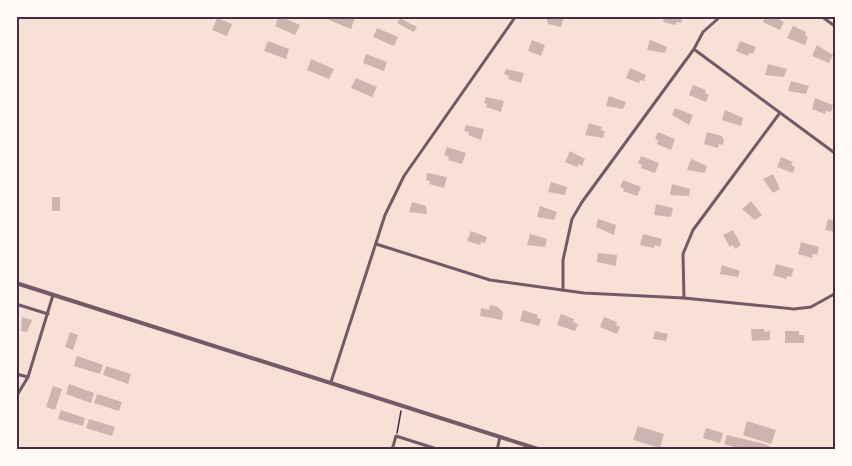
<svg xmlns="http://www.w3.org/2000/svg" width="852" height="466" font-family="Rubik,sans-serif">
<rect width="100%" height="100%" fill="#f7e1d7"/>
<g fill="#ccb4b1">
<polygon points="279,16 300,25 295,35 275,26"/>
<polygon points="330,16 350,16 355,18 351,29 329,20"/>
<polygon points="546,16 564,16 561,27 548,24"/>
<polygon points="664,16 683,16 681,23 676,22 676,25 663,22"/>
<polygon points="766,16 782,16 780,20 784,22 780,30 763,22"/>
<polygon points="217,18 232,24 227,36 212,30"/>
<polygon points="400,18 417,27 414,32 397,23"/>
<polygon points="793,26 806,32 805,36 808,37 805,45 787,38"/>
<polygon points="377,28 398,37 394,46 373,37"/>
<polygon points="532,40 545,45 541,56 528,51"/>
<polygon points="650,40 667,47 665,53 647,50"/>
<polygon points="268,41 289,49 286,59 264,51"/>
<polygon points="740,41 756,47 753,54 749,53 748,56 736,51"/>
<polygon points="817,45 833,55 829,63 812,56"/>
<polygon points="366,54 387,62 384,71 363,63"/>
<polygon points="311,59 334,69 329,79 307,70"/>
<polygon points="768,64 787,69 784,77 765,75"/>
<polygon points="630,68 646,75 644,81 640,80 639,83 626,78"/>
<polygon points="506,69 524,73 521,83 508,79 509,76 504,74"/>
<polygon points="356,78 377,87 372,97 351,88"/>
<polygon points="791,81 809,86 806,94 788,91"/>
<polygon points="693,85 706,90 705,93 709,95 706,102 689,95"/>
<polygon points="609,96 626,102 623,109 606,106"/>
<polygon points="486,97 504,101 501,112 486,107 487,104 484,103"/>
<polygon points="815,98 833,105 831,112 826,111 825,114 812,109"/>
<polygon points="675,108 693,115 689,125 672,115"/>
<polygon points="725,110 743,118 741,126 722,120"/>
<polygon points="589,123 602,127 601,130 605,131 603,138 585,135"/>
<polygon points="466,125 484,129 481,140 468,135 469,132 464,131"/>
<polygon points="658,132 675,139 671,150 657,144 658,140 655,139"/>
<polygon points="707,132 722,136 724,140 723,145 719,144 718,148 704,144"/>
<polygon points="447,147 466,153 462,164 448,160 449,157 444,155"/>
<polygon points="570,151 585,159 582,166 579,164 577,167 565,162"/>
<polygon points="641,156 659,163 655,173 641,168 642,165 638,163"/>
<polygon points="781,157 793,162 791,165 795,167 793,173 777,167"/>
<polygon points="691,159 707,166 705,173 687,170"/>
<polygon points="427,173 447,177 444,188 429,184 430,181 426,180"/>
<polygon points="773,174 780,189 773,193 763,179"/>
<polygon points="623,180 641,187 637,196 623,191 624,189 620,187"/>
<polygon points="551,182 567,187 565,195 548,192"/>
<polygon points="672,184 690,189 689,196 670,195"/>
<rect x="52" y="197" width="8" height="14"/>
<polygon points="751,201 762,215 755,220 742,209"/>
<polygon points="412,202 426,206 427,214 409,212"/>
<polygon points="656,204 673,208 671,217 654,215"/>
<polygon points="540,206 557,212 554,220 537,217"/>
<polygon points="598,219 616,225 614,235 596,227"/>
<polygon points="828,219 836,221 836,232 825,230"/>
<polygon points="733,230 741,245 735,249 733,245 730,247 723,235"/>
<polygon points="471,231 487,237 485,243 481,242 480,245 467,241"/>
<polygon points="530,234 547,239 545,247 527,245"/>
<polygon points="643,234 662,239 660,247 655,245 654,248 640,245"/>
<polygon points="801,242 819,247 817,255 813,254 812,258 798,254"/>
<polygon points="598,253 617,255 616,266 597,262"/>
<polygon points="776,264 794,269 791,277 787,276 786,279 773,275"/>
<polygon points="722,265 740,271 738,277 720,274"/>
<polygon points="490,305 498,307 503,312 502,320 480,316 481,308 489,310"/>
<polygon points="523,310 538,315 537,318 541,319 539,326 520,321"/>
<polygon points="561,314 574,319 573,322 578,324 575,331 557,325"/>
<polygon points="22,317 32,320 27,332 21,331"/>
<polygon points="604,317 617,322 616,325 620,327 617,334 600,327"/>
<polygon points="751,329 764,329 765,332 770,331 770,340 752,341"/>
<polygon points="655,331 668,334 666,341 653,339"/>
<polygon points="785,331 799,331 799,335 804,335 804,343 785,343"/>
<polygon points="70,332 78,335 73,350 65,347"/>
<polygon points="77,356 103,365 100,374 74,366"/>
<polygon points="106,366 131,374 128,384 103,375"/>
<polygon points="69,384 94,393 91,403 66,394"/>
<polygon points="53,386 62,389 55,410 46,407"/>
<polygon points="97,394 122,402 119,411 94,403"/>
<polygon points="61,410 85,418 83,426 58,419"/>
<polygon points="89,419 115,427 112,436 86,428"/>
<polygon points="747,421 776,430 771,444 743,435"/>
<polygon points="638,426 664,434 660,448 633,440"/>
<polygon points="706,428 723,433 720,443 703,438"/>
<polygon points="727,435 765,444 778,450 743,450 724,444"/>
</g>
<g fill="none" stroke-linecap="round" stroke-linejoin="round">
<polyline stroke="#4a2c40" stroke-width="1.5" points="397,433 401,411"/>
<g stroke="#755966" stroke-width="3">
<polyline points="821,16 836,27"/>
<polyline points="695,50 836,154"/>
<polyline points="376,244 490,280 584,293 684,298 794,309 811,307 836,293"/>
<polyline points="563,290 563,260 572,219 582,202 694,49 703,32 721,16"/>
<polyline points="684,298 683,254 693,230 779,114"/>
<polyline points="16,304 48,314"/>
<polyline points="16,374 28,377"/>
<polyline points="331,382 385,215 404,176 516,16"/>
<polyline points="16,397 28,377 53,295"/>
<polyline points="16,448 18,450"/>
<polyline points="392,450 396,436 440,450"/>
<polyline points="497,450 500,437"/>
</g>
<polyline stroke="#755966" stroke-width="4" points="16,283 541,450"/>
</g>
<rect width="852" height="466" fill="none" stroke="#fffaf5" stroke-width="36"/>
<rect x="18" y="18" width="816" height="430" fill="none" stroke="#4a2c40" stroke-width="2"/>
</svg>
